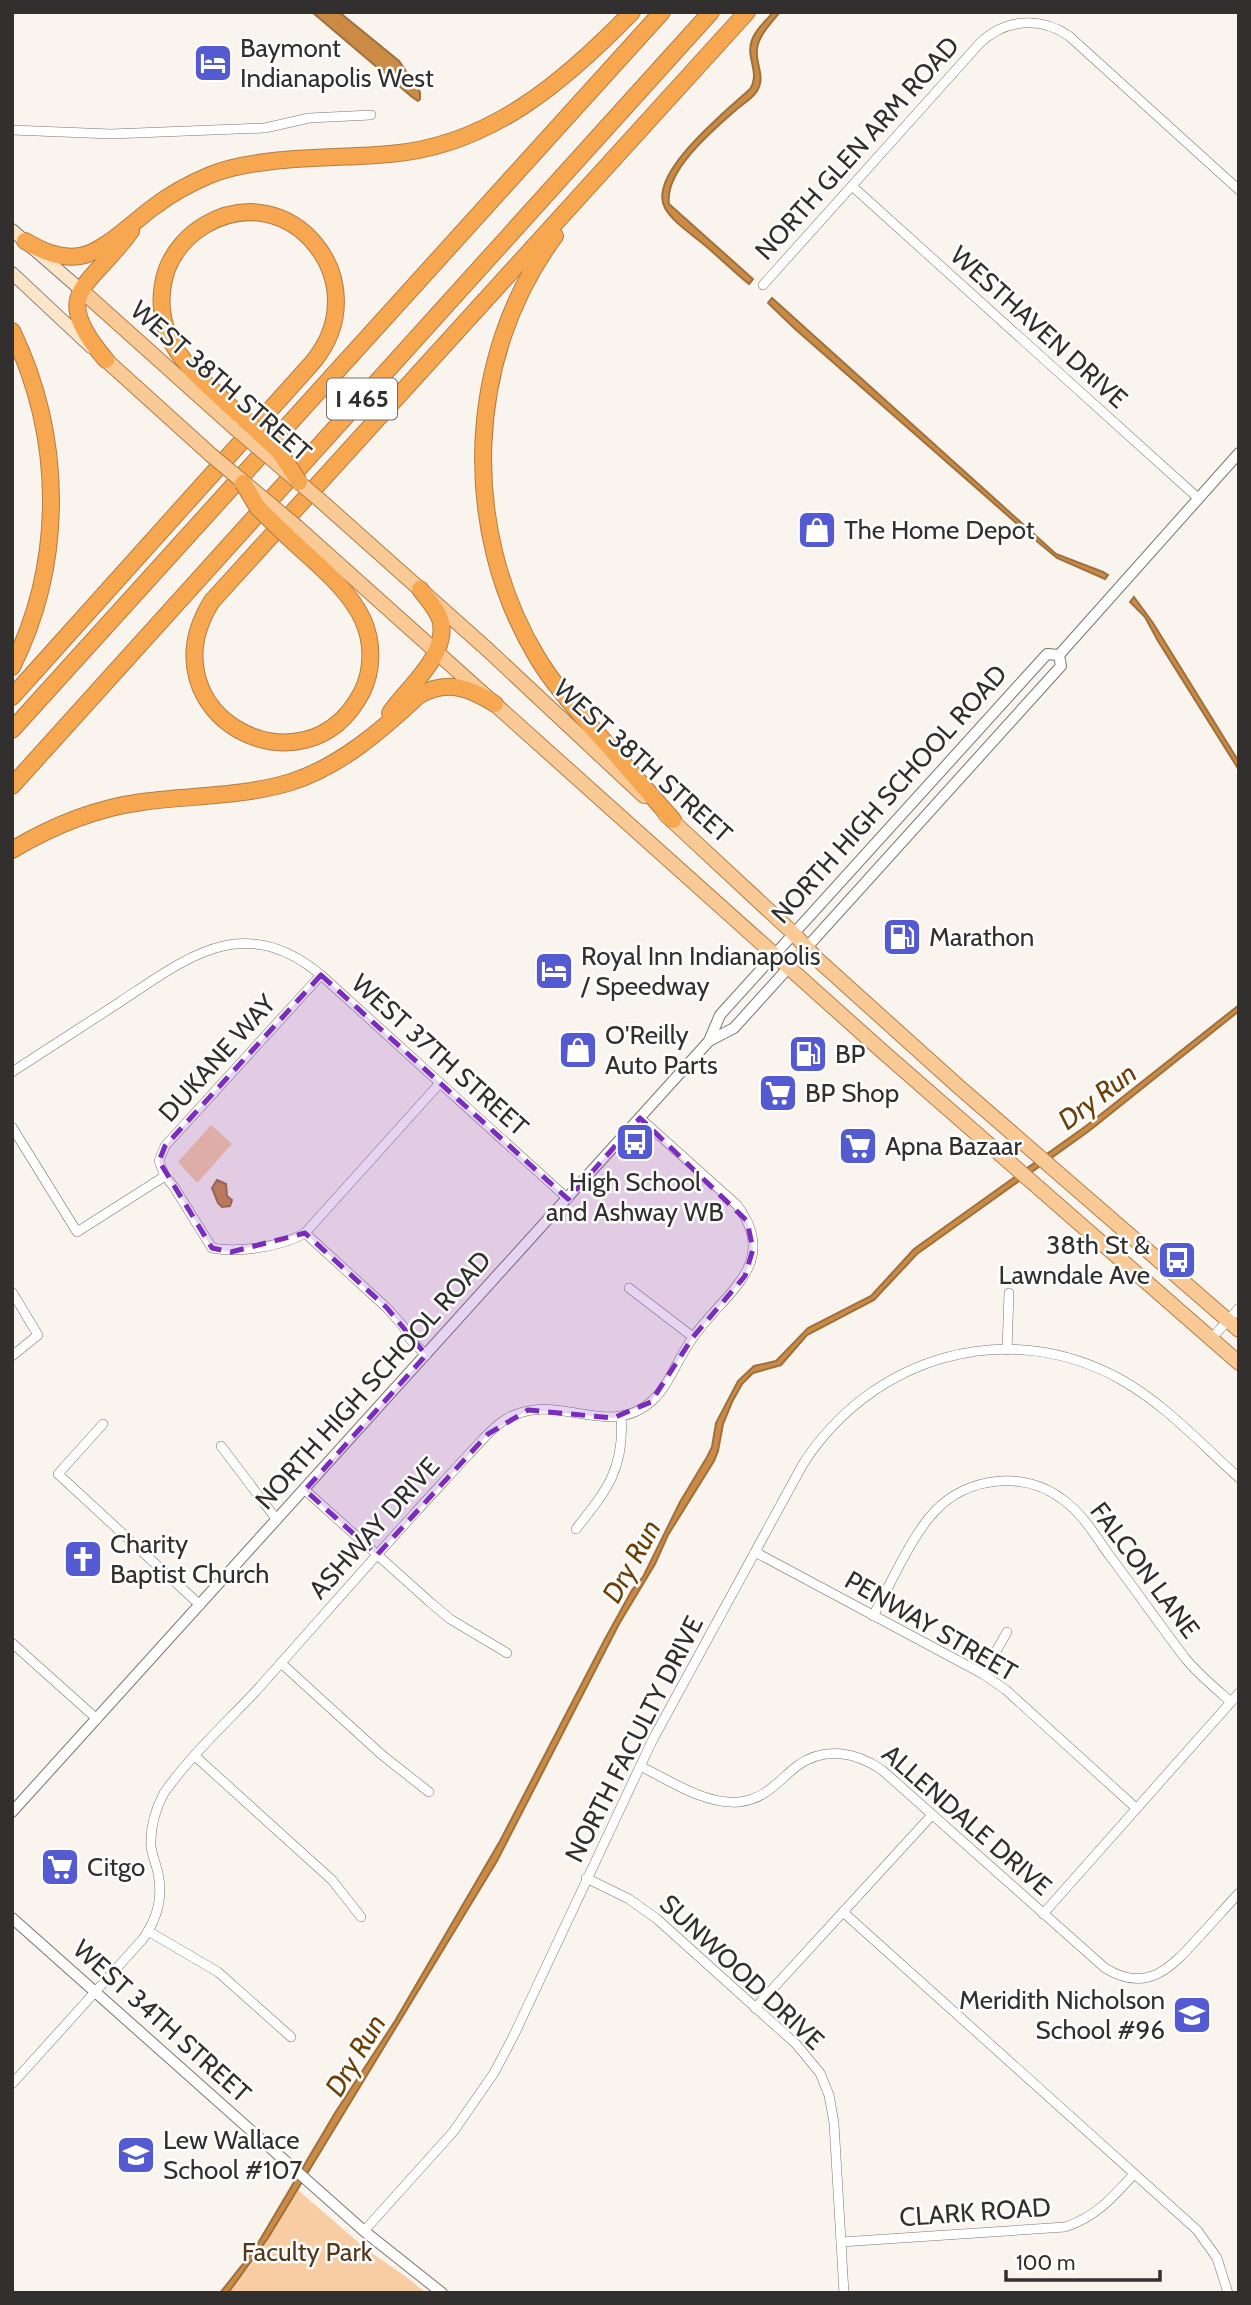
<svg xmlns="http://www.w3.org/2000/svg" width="1251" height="2305" font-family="Cabin,sans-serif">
<rect width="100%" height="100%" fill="#faf4ee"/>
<g fill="#f8cda3">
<polygon points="211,1125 232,1144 197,1183 178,1162"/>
<polygon points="298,2190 366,2249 405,2276 425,2292 228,2293 254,2260"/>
</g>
<g fill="#cc8b45" stroke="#9e703e" stroke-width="2">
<polygon points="312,12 339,12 399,61 420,92 420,99 418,101 412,97"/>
<path d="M773 12H780C772 22 758 36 757 49 755 64 766 76 757 91 753 98 743 104 737 109 714 129 664 171 669 204L753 279 749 284C735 273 722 260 708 248 695 236 674 224 665 208 646 174 729 109 750 89 761 73 745 57 752 40 755 30 767 20 773 12Z"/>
<polygon points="772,298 1056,554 1103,572 1108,575 1105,579 1057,558 1039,543 794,328 768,303"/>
<polygon points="1134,597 1153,623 1239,762 1239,770 1158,641 1145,617 1130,602"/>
<polygon points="1239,1005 1239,1011 1089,1131 917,1254 874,1300 807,1335 781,1365 753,1373 742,1384 732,1402 723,1424 718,1451 714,1461 668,1535 655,1564 619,1624 497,1861 268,2238 228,2293 220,2293 254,2250 335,2113 395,2021 500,1841 605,1639 632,1590 643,1577 680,1502 707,1457 712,1447 716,1423 738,1381 754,1366 776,1361 808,1328 871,1296 914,1249 1086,1126"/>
<polygon points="217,1180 226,1184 227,1196 232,1200 230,1206 222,1207 218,1203 212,1188"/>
</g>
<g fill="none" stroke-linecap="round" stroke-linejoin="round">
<g stroke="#7b7570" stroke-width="10">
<g id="minor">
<polyline points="12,130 111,134 265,128 309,118 371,115"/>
<polyline points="852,186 1198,498"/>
<path d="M763 285 980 43C1005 19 1040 16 1069 36L1239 190"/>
<path d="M12 1072C48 1049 84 1025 120 1002 188 957 244 911 321 975L568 1199"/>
<path d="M12 1127 77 1232 165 1176 174 1187 212 1248C238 1253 281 1247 305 1233L387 1308 403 1326 410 1339 426 1355"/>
<polyline points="165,1176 159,1161 165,1146 321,975"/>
<polyline points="305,1233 440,1083"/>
<polyline points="629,1288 693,1337"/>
<polyline points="12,1292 38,1335 12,1356"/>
<polyline points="1211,1339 1239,1308"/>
<polyline points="1007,1350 1009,1293"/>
<polyline points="103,1424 58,1474 200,1605"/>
<polyline points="221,1446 277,1520"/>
<polyline points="305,1490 431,1603 450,1619 507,1653"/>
<path d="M576 1529C607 1490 625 1468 621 1416"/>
<polyline points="755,1552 983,1674 1006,1690 1136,1808"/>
<path d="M873 1616C890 1585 912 1535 935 1511 967 1477 1024 1470 1062 1499 1082 1513 1095 1535 1109 1555 1135 1589 1159 1624 1185 1658 1198 1674 1215 1688 1231 1702"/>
<polyline points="12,1643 97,1719"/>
<polyline points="281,1663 382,1755 429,1792"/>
<polyline points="983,1674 1007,1632"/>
<polyline points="196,1757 332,1880 361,1917"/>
<path d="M640 1766C669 1780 705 1805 739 1802 766 1799 778 1781 797 1766 824 1746 856 1752 882 1770L1105 1968C1147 1994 1171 1968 1198 1938 1212 1923 1225 1908 1239 1893"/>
<polyline points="586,1878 629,1899 657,1919 796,2044 820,2073 829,2095 834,2123 844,2293"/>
<polyline points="843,1912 1197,2230 1217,2258 1228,2293"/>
<polyline points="1043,1914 1239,1693"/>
<polyline points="148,1931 218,1972 291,2037"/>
<polyline points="755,2008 932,1815"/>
<path d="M12 2084 142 1940C157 1920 163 1897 158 1873 156 1864 152 1855 151 1846 150 1827 155 1810 164 1793 190 1756 225 1724 256 1691 309 1632 361 1572 414 1514 432 1494 450 1475 468 1455 480 1443 491 1428 506 1419 557 1389 607 1441 652 1401 670 1384 678 1358 692 1339 722 1294 782 1265 737 1205L640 1118"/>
<path d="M364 2231 453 2132 494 2073 514 2035 652 1741 803 1464C872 1357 1006 1316 1120 1379 1165 1404 1201 1444 1239 1478"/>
<path d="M841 2242 1065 2227C1096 2217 1113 2197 1134 2174"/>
</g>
</g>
<g stroke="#7b7570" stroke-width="12">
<g id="tertiary">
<polyline points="1059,655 1239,453"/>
<polyline points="709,1041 720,1015 1047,654 1059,655"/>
<polyline points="12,1812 709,1041 734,1028 1061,666 1059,655"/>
<polyline points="12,1918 364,2231 442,2293"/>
</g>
</g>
<g stroke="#7b7570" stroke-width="14">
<g id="secondary">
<polyline points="12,230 81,290"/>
<polyline points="12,273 91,347"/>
</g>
</g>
<g stroke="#b27d44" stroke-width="16">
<g id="primary">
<polyline points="81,290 235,428"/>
<polyline points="106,360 211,455"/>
<polyline points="321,501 488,650 644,796"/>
<polyline points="297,527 882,1051 1239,1363"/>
<polyline points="665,814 793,933 817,959 959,1087 1239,1330"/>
</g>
</g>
<g stroke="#b27d44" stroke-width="18">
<g id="motorway">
<path d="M555 236C465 357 460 529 537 657 553 684 575 708 596 732 622 761 647 791 673 820"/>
<path d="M25 241C42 251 60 259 80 256 103 253 135 220 155 206 171 194 191 183 210 175 259 155 337 159 390 154 490 146 565 81 632 12"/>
<path d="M12 331C63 437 65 561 12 667"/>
<path d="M106 360C48 291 89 289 131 231"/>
<path d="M288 537C313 561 348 587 363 620 373 642 373 670 362 692 305 802 141 714 212 601L747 12"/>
<path d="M12 697 313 362C379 282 290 175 205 225 188 235 174 251 167 269 158 295 160 323 174 346 189 372 222 398 244 419"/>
<path d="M390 713C408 687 447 657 441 622 438 610 427 599 420 589"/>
<polyline points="12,730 662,12"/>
<polyline points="12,786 711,12"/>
<path d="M12 850C52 826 97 808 142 802 192 795 242 797 291 782 339 767 382 730 418 696 447 679 470 688 495 704"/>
</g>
</g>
<use href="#minor" stroke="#fff" stroke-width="9"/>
<use href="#tertiary" stroke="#fff" stroke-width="10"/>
<use href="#secondary" stroke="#fde5ca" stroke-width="12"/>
<use href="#primary" stroke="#faca96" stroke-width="14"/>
<use href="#motorway" stroke="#f7a750" stroke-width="16"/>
<g stroke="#b27d44" stroke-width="16" stroke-linecap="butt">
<g id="primary-bridge">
<polyline points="235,428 321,501"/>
<polyline points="211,455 297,527"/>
</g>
</g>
<g stroke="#b27d44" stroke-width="18" stroke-linecap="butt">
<g id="motorway-bridge">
<polyline points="244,419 279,451 299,482"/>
<polyline points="243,483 258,508 288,537"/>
</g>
</g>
<use href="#primary-bridge" stroke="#faca96" stroke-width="14"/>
<use href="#motorway-bridge" stroke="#f7a750" stroke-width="16"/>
</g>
<path fill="#7b2cbf" fill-opacity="0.2" stroke="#7b2cbf" stroke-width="5" stroke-dasharray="14 9" stroke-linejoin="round" d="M321 975 568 1199 640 1118 747 1221 753 1249 745 1276 693 1337 651 1402 613 1418 528 1410 488 1434 377 1555 305 1490 426 1355 387 1308 305 1233 231 1252 212 1248 159 1161 165 1146Z"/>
<defs>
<g id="hotel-square" transform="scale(2.0125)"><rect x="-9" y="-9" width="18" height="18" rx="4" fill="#545bd2" stroke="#fff"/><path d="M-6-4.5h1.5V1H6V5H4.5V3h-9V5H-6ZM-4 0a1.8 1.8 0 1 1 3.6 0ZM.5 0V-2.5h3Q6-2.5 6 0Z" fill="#fff"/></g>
<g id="shop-square" transform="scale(2.0125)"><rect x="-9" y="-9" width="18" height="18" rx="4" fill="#545bd2" stroke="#fff"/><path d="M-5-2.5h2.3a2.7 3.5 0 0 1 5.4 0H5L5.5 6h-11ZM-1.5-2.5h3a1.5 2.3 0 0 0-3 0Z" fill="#fff"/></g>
<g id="fuel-square" transform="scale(2.0125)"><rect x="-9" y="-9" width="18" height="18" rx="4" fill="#545bd2" stroke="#fff"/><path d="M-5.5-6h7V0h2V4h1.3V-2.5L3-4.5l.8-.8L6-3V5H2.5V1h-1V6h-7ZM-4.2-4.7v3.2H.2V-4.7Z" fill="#fff"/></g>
<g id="supermarket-square" transform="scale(2.0125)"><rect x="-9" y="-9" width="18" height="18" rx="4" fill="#545bd2" stroke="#fff"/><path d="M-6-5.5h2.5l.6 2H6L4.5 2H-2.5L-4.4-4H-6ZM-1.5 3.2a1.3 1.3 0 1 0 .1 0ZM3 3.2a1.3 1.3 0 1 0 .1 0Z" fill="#fff"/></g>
<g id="bus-square" transform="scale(2.0125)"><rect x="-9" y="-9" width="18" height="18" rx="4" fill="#545bd2" stroke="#fff"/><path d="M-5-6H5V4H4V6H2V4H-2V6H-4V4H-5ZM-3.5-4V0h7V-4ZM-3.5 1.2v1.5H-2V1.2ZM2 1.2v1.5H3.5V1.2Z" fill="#fff"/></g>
<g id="church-square" transform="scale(2.0125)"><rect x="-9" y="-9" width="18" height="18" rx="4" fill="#545bd2" stroke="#fff"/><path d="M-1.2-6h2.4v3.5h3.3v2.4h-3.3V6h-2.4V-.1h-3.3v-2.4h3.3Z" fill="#fff"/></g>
<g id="school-square" transform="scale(2.0125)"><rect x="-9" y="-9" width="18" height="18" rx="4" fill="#545bd2" stroke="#fff"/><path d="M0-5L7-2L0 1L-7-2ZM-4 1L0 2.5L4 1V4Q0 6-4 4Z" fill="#fff"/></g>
</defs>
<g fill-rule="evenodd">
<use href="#hotel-square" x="213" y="63"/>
<use href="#shop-square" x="817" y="530"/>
<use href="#fuel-square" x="902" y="937"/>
<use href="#hotel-square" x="554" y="971"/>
<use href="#shop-square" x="578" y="1050"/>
<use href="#fuel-square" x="808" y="1054"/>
<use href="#supermarket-square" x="778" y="1093"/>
<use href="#bus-square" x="635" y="1142"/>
<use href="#supermarket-square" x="858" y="1146"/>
<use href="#bus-square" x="1177" y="1260"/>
<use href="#church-square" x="83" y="1559"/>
<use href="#supermarket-square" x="60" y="1867"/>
<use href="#school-square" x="1192" y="2015"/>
<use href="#school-square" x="136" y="2155"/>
</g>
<g text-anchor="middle" stroke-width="5" stroke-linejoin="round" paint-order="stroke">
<rect fill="#fff" stroke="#706e6d" stroke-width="2" x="327" y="378.5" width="70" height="41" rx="5"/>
<g font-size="24" font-weight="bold" fill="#32302e">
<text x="362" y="407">I 465</text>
</g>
<g font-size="26" fill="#32302e" stroke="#fff" text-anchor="start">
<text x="240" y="57">Baymont<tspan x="240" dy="30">Indianapolis West</tspan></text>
<text x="844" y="539">The Home Depot</text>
<text x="929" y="946">Marathon</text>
<text x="581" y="965">Royal Inn Indianapolis<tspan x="581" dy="30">/ Speedway</tspan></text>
<text x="605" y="1044">O'Reilly<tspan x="605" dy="30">Auto Parts</tspan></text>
<text x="835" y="1063">BP</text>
<text x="805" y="1102">BP Shop</text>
<text x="885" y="1155">Apna Bazaar</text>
<text x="635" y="1191" text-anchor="middle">High School<tspan x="635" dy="30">and Ashway WB</tspan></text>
<text x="1150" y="1254" text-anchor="end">38th St &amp;<tspan x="1150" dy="30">Lawndale Ave</tspan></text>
<text x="110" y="1553">Charity<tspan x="110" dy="30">Baptist Church</tspan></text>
<text x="87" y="1876">Citgo</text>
<text x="1165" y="2009" text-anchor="end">Meridith Nicholson<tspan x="1165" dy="30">School #96</tspan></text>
<text x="163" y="2149">Lew Wallace<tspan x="163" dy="30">School #107</tspan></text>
</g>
<g font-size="26" fill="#32302e" stroke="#fff">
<text transform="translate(857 148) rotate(-48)" y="9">NORTH GLEN ARM ROAD</text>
<text transform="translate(1039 327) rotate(42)" y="9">WESTHAVEN DRIVE</text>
<text transform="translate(221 381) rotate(41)" y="9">WEST 38TH STREET</text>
<text transform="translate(643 761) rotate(42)" y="9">WEST 38TH STREET</text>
<text transform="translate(889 794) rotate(-48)" y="9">NORTH HIGH SCHOOL ROAD</text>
<text transform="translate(440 1055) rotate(42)" y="9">WEST 37TH STREET</text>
<text transform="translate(217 1058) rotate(-48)" y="9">DUKANE WAY</text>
<text transform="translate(373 1380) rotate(-48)" y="9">NORTH HIGH SCHOOL ROAD</text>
<text transform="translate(374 1528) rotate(-48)" y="9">ASHWAY DRIVE</text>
<text transform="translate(1145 1570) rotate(53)" y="9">FALCON LANE</text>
<text transform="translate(931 1626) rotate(30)" y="9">PENWAY STREET</text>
<text transform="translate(634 1739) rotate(-63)" y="9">NORTH FACULTY DRIVE</text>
<text transform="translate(967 1820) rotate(41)" y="9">ALLENDALE DRIVE</text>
<text transform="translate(742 1972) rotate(43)" y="9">SUNWOOD DRIVE</text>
<text transform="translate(162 2021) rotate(42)" y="9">WEST 34TH STREET</text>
<text transform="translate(975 2212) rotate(-4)" y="9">CLARK ROAD</text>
</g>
<g font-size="26" fill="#523719" stroke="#fff">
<text x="307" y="2261">Faculty Park</text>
</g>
<g font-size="28" font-style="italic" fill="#6c4108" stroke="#fff">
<text transform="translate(1097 1096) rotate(-37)" y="10">Dry Run</text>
<text transform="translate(631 1561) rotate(-61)" y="10">Dry Run</text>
<text transform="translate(355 2055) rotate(-59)" y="10">Dry Run</text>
</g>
</g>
<rect width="1251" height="2305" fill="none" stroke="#32302e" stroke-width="28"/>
<path d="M1006 2270v10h154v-10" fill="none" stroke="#32302e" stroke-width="3.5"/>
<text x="1016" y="2270" font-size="21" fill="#32302e" stroke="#ffffff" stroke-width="5" paint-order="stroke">100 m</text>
</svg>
